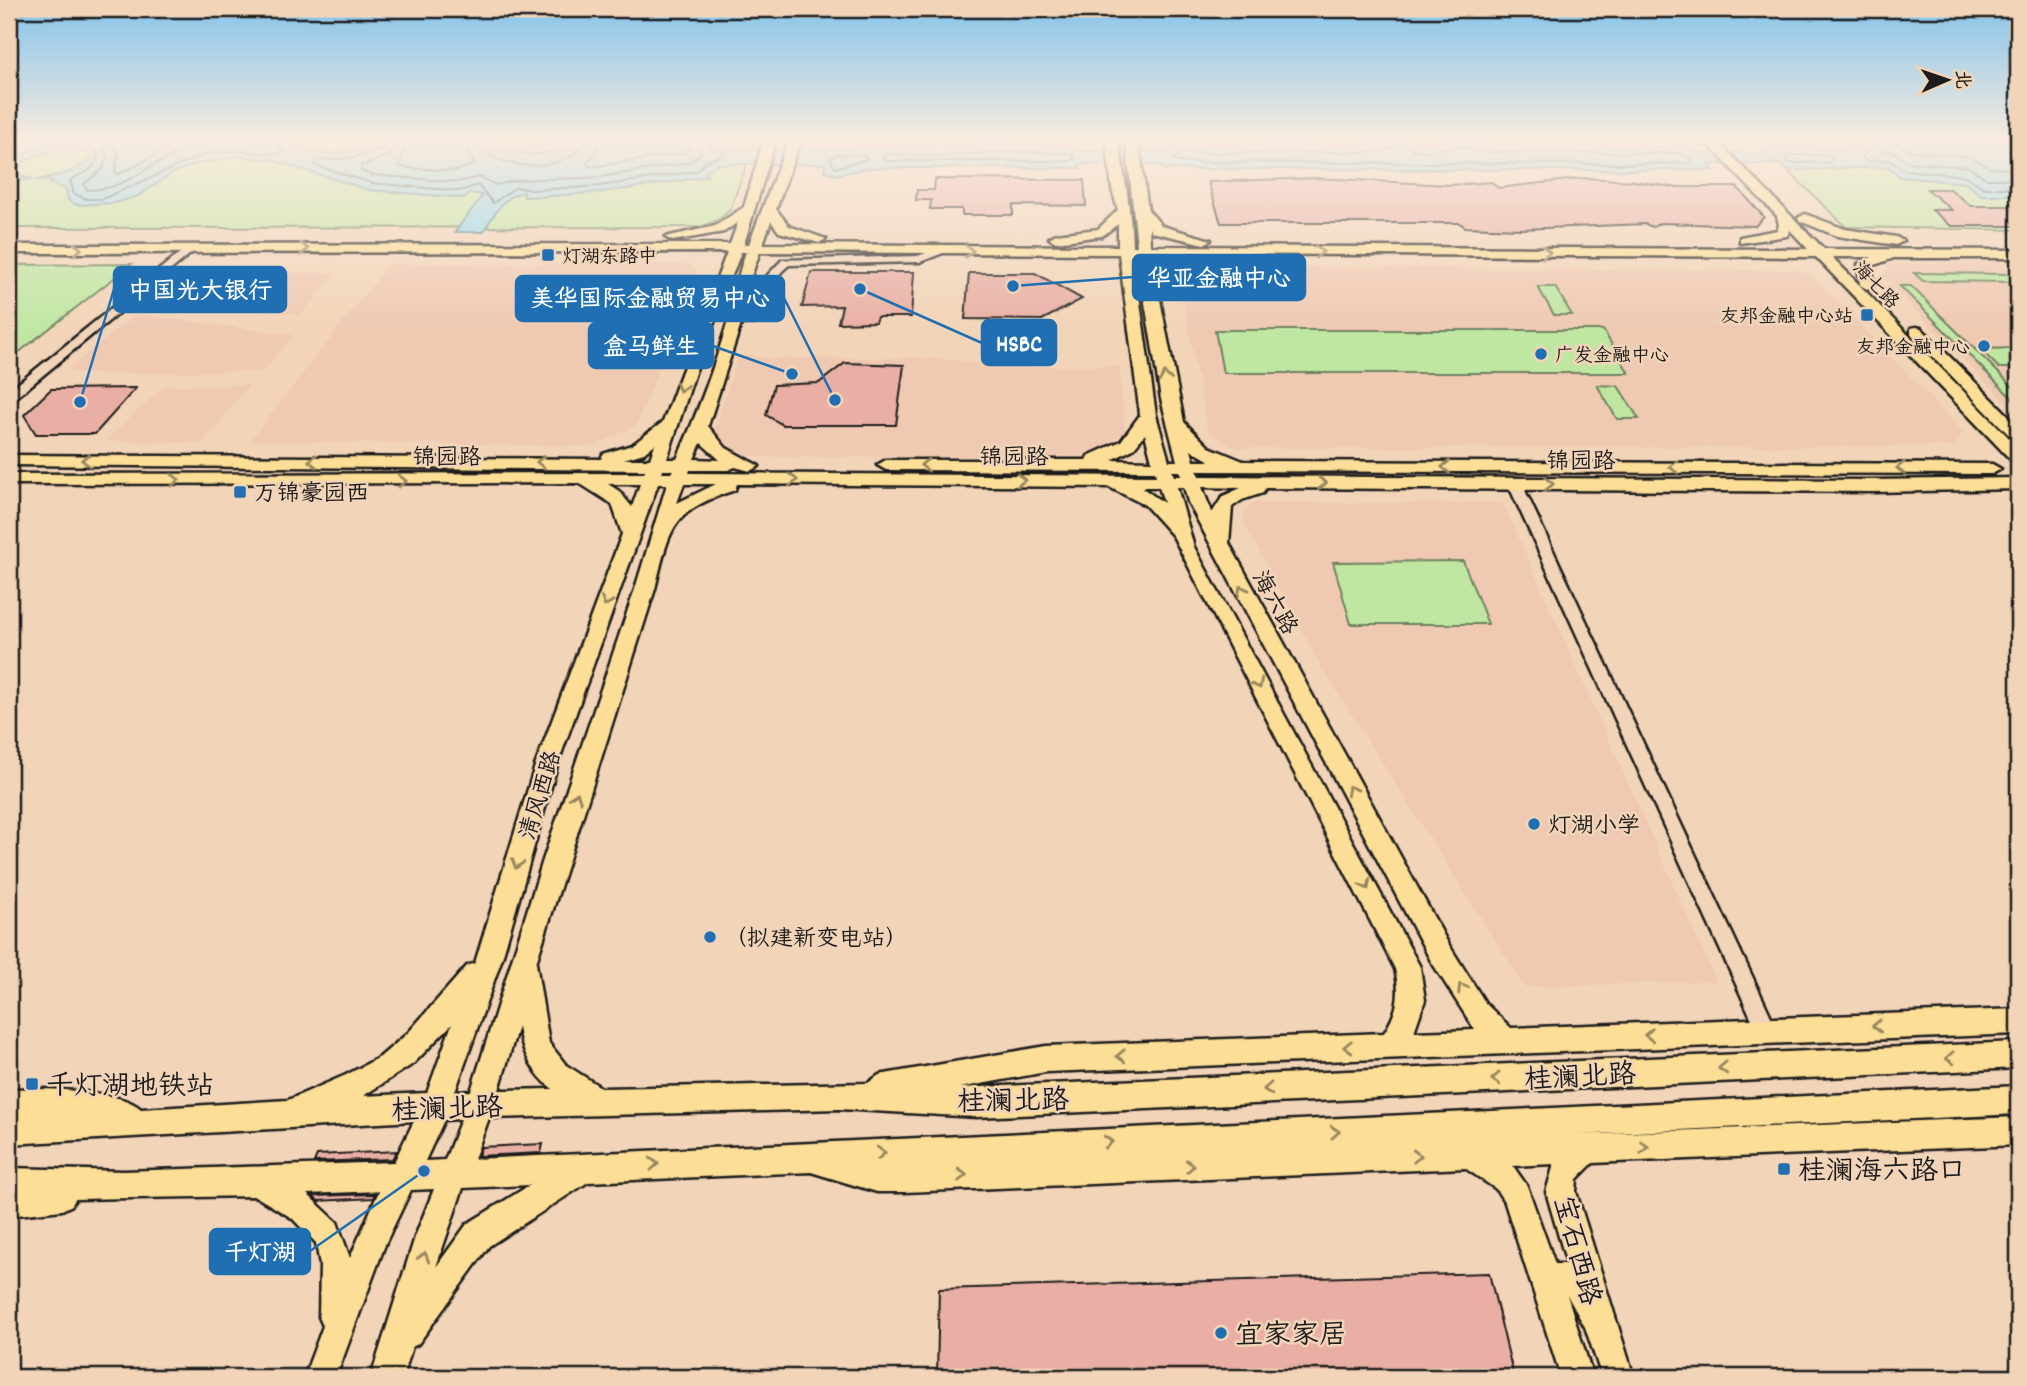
<svg xmlns="http://www.w3.org/2000/svg" width="2027" height="1386" font-family="Dekko,'LXGW WenKai TC',sans-serif">
<rect width="100%" height="100%" fill="#f2d4b8"/>
<filter id="ink" filterUnits="userSpaceOnUse"><feTurbulence type="fractalNoise" baseFrequency=".0143" numOctaves="2"/><feDisplacementMap in="SourceGraphic" scale="14" xChannelSelector="R" yChannelSelector="G"/><feConvolveMatrix kernelMatrix="1 2 1 2 8 2 1 2 1" color-interpolation-filters="sRGB"/></filter>
<g filter="url(#ink)">
<g fill="#efc9b2">
<polygon points="2018,262 2018,415 1882,276 1890,264"/>
<polygon points="389,264 690,264 698,273 636,425 594,446 250,441"/>
<polygon points="1199,267 1796,270 1813,276 1963,432 1954,446 1238,448 1208,432 1179,277"/>
<polygon points="217,271 336,273 301,315 183,301"/>
<polygon points="136,314 294,335 263,371 78,374 69,369"/>
<polygon points="748,355 765,358 930,358 1012,366 1119,366 1125,431 1093,456 761,457 728,451 712,438 737,360"/>
<polygon points="249,385 203,443 105,441 165,386"/>
<polygon points="1254,503 1503,503 1716,981 1525,987 1322,668 1244,523 1244,511"/>
</g>
<g fill="#bfe7a2" stroke="#6e825f" stroke-width="2">
<polygon points="9,139 756,139 730,210 720,219 701,227 9,228"/>
<polygon points="1755,139 2018,139 2018,230 1846,227"/>
<polygon points="132,264 9,360 9,265"/>
<polygon points="1914,273 2018,274 2018,282 1923,281"/>
<polygon points="1900,286 1911,286 2018,392 2018,404"/>
<polygon points="1538,287 1555,287 1572,315 1554,315"/>
<polygon points="1215,330 1603,330 1629,373 1223,373"/>
<polygon points="2018,348 2018,368 1999,368 1980,349"/>
<polygon points="1597,385 1618,386 1639,419 1617,419"/>
<polygon points="1463,561 1488,624 1351,624 1333,562"/>
</g>
<path fill="#8fd9f0" stroke="#618d9b" stroke-width="2" d="M9 139H273L315 153 335 154 362 149 386 139H488L510 147 532 148 582 139H703L729 144 733 150 1003 144 1078 147 1079 151H1172L1171 146H1351L1407 140 1431 145 1449 140 1529 147 1686 146 1698 153H1768L1763 148H1866L1860 142 1889 139H2018V195H1981L1965 183 1900 177 1889 167 1786 170 1779 164H1709L1713 170 1163 169 1162 165 1091 164 1080 165V168H869L834 175 825 171V164H718L705 172 707 176C646 187 586 196 524 197V192C503 195 494 215 483 232H455L483 195 470 193 464 198 369 190 272 160 240 156 196 164 174 172 138 196 115 203 77 205 68 200 66 189 50 183 53 181 36 180 71 172 91 159 90 154C71 143 30 152 16 170L20 176 33 179 9 182Z"/>
<g fill="none" stroke-linecap="round" stroke-linejoin="round">
<g stroke="#4a6871" stroke-width="2">
<path d="M96 139 103 145 107 158 102 170 84 184 87 190C121 190 139 172 167 158 198 143 231 139 264 142L267 139"/>
<path d="M112 139 118 154 115 171 118 174C143 164 163 148 188 139"/>
<polyline points="389,139 386,147 352,158 317,160 314,165 371,183 460,191 478,185 493,203 516,187 532,190 600,186 697,171 706,161 724,155 723,151 710,147 707,139"/>
<path d="M398 139 392 154 361 166V171L372 175 457 182 480 177 496 185C529 175 564 181 599 177 630 173 660 167 691 162L701 152 699 139"/>
<polyline points="408,139 399,167 455,171 475,164 467,150 466,139"/>
<path d="M476 139C493 175 570 174 587 139"/>
<polyline points="485,139 491,149 532,155 573,149 579,139"/>
<polyline points="598,139 595,152 587,163 590,167 685,153 689,149 688,139"/>
<polyline points="1868,139 1871,147 1863,157 1865,161 1889,160 1904,170 1966,176 1984,188 2018,188"/>
<polyline points="1878,139 1881,151 1894,152 1907,162 1969,167 1987,179 2018,179"/>
<polyline points="1889,139 1911,151 1971,157 1990,168 2018,169"/>
<polygon points="1402,141 1411,149 1430,152 1453,146 1490,152 1681,153 1693,160 1689,163 1624,164 1177,162 1174,159 1179,153 1372,152 1394,148"/>
<polygon points="1018,151 1072,154 1075,157 1071,161 886,161 883,157 885,154 939,156"/>
<polygon points="837,154 864,155 867,159 835,168 830,159"/>
<polygon points="1789,155 1829,155 1832,159 1828,163 1789,163 1785,158"/>
<path d="M9 174C22 142 68 135 96 150L98 159 90 170 70 180 74 194 87 199H102L205 154 237 151 280 154 282 150 276 139"/>
</g>
</g>
<g fill="#e9afa4" stroke="#1c1c1c" stroke-width="2">
<polygon points="1316,178 1450,185 1492,182 1498,188 1585,178 1634,181 1673,187 1737,187 1764,217 1755,226 1660,223 1653,227 1645,224 1520,229 1465,227 1460,223 1221,223 1208,182"/>
<polygon points="935,179 1084,180 1086,206 1013,205 1013,215 962,215 962,209 930,209 931,200 916,200 917,190 934,190"/>
<polygon points="1927,189 1950,189 1971,206 2018,206 2018,226 1951,226 1932,210 1952,210"/>
<polygon points="811,272 914,272 911,317 877,317 875,322 838,323 842,306 802,307"/>
<polygon points="969,273 1035,273 1082,299 1042,320 965,319"/>
<polygon points="845,363 904,365 896,425 783,425 766,415 774,385 819,383"/>
<polygon points="136,388 95,434 36,434 24,415 51,389"/>
<polygon points="543,1144 541,1153 478,1156 481,1147"/>
<polygon points="397,1151 392,1159 314,1162 317,1155"/>
<polygon points="375,1194 373,1198 318,1201 313,1196"/>
<polygon points="1489,1273 1514,1377 937,1377 939,1289"/>
</g>
<g fill="none" stroke-linecap="round" stroke-linejoin="round">
<g stroke="#1c1c1c" stroke-width="5">
<g id="minor">
<polygon points="186,248 195,250 13,400 9,401 9,391"/>
<path d="M939 248 943 249V253L920 262 789 265C768 281 766 302 756 323L735 324 729 321 735 318H747L763 280 782 260 918 256Z"/>
<polygon points="1515,480 1522,484 1774,1023 1777,1030 1774,1037 1767,1040 1760,1037 1508,484"/>
</g>
</g>
<g stroke="#1c1c1c" stroke-width="5">
<g id="major">
<path d="M764 139H776L744 244H749L789 139H801L776 209 789 226 826 239 819 243 779 232 771 221 763 244 1118 246V224L1102 236 1056 242 1049 238 1056 234 1098 229 1118 210 1112 189 1106 139H1118C1124 174 1131 210 1132 246H1137L1126 139H1138L1148 210 1162 226 1211 240 1204 244 1152 232 1149 228 1150 246 1808 249 1790 230 1787 236 1740 243V237L1777 230 1779 225 1777 216 1703 139H1715L1824 249 2018 250V258H1894L1872 266 1874 285 1867 289 1860 285 1858 264 1872 257H1832L2018 447V462L2012 461 1816 257 1151 254 1184 422 1209 447 1243 461 1992 464 2001 469 1992 474 1197 471 1199 476 1873 480 2018 478V489L1873 492 1265 488 1263 493 1242 500 1232 507 1229 543 1449 945 1486 1004 1511 1028 2018 1009V1034L1046 1072 959 1088 2018 1042V1068L976 1117 839 1109 489 1118 474 1159 2018 1086V1114L1573 1135 2018 1117V1145L1593 1163 1577 1179 1576 1192 1634 1377H1602L1585 1327 1567 1295 1593 1377H1561L1505 1203 1496 1189 1465 1168 905 1192H877L811 1172 588 1182 489 1246 418 1344 412 1347 403 1377H371L415 1237 434 1189 411 1190 386 1242 336 1377H304L323 1326 319 1317 320 1265 316 1243 292 1218 255 1196 75 1199 72 1205 62 1210 9 1216V1168L124 1171 394 1162 414 1121 9 1144V1089C38 1088 120 1089 141 1109L288 1100 346 1075 380 1057 408 1033 467 966 475 963 535 766 622 534 612 504 579 483 9 484V474L644 473 646 470 9 465V455L601 459 603 454 632 445 663 422 727 252 9 253V245L730 244 738 222 724 232 672 241 665 237 715 226 744 207ZM741 252H746C737 275 735 298 728 321 714 368 697 414 677 459H667L696 370ZM760 252 1119 254 1140 415 1121 441 1088 456 1086 460H886L877 465 886 470 1155 471 1156 476 689 473 690 470H728L735 467 750 471 759 466 726 448 708 426 743 318 749 282ZM1133 254H1137L1161 399 1177 461H1169L1156 415ZM1145 434 1152 461 1112 460 1133 449ZM701 443 720 460 694 459ZM655 444 650 459H624L644 453ZM1191 450 1210 461H1194ZM663 470H673L671 473H662ZM1172 471H1180L1181 476H1174ZM608 484H640L632 507 619 491ZM658 484H667L635 589 543 860 471 1091 455 1092 502 958 557 766ZM684 484H716L677 503ZM737 484 1109 487 1145 505 1173 536 1395 969C1401 995 1398 1011 1384 1033L1046 1046 879 1075 868 1083 602 1088 566 1065 549 1043 536 963 655 589C670 528 670 511 735 490ZM1141 487H1159L1164 503ZM1177 487H1184L1188 502 1431 961 1475 1030 1414 1032 1425 1000 1420 967 1194 547ZM1202 487 1241 488 1223 496 1212 513ZM452 1024 427 1093 363 1096 413 1064ZM518 1026C521 1050 533 1074 553 1089L499 1090ZM461 1119 445 1160 425 1161 444 1120ZM1554 1164 1546 1192 1567 1264H1555L1527 1186 1513 1166ZM530 1185 467 1224 436 1267 463 1188ZM379 1191 350 1258 337 1222 307 1194Z"/>
<polygon points="1805,214 1845,229 1896,237 1903,241 1896,245 1837,236 1800,221 1798,218"/>
<polygon points="1916,327 1921,328 2018,425 2018,439 2012,438 1911,334 1911,328"/>
</g>
</g>
<use href="#minor" fill="#f2d4b8" fill-rule="evenodd"/>
<use href="#major" fill="#fcde96" fill-rule="evenodd"/>
</g>
<defs><path id="oneway-chevron" d="M-2-3.5L2.5 0L-2 3.5" fill="none" stroke-width="1.6" stroke-linecap="round" stroke-linejoin="round" transform="scale(1.75)"/></defs>
<g stroke="#97875f">
<use href="#oneway-chevron" transform="translate(77 249)"/>
<use href="#oneway-chevron" transform="translate(304 249)"/>
<use href="#oneway-chevron" transform="translate(969 251)"/>
<use href="#oneway-chevron" transform="translate(1319 252)"/>
<use href="#oneway-chevron" transform="translate(1546 252)"/>
<use href="#oneway-chevron" transform="translate(1165 377) rotate(-99)"/>
<use href="#oneway-chevron" transform="translate(681 387) rotate(106)"/>
<use href="#oneway-chevron" transform="translate(86 460) rotate(-180)"/>
<use href="#oneway-chevron" transform="translate(313 461) rotate(-180)"/>
<use href="#oneway-chevron" transform="translate(541 462) rotate(-180)"/>
<use href="#oneway-chevron" transform="translate(925 465) rotate(180)"/>
<use href="#oneway-chevron" transform="translate(1446 467) rotate(-180)"/>
<use href="#oneway-chevron" transform="translate(1674 467) rotate(-180)"/>
<use href="#oneway-chevron" transform="translate(1901 468) rotate(-180)"/>
<use href="#oneway-chevron" transform="translate(175 480)"/>
<use href="#oneway-chevron" transform="translate(793 480)"/>
<use href="#oneway-chevron" transform="translate(1021 480)"/>
<use href="#oneway-chevron" transform="translate(402 481)"/>
<use href="#oneway-chevron" transform="translate(1322 483)"/>
<use href="#oneway-chevron" transform="translate(1549 484)"/>
<use href="#oneway-chevron" transform="translate(1242 590) rotate(-119)"/>
<use href="#oneway-chevron" transform="translate(606 602) rotate(110)"/>
<use href="#oneway-chevron" transform="translate(1258 684) rotate(62)"/>
<use href="#oneway-chevron" transform="translate(1351 790) rotate(-119)"/>
<use href="#oneway-chevron" transform="translate(576 797) rotate(-72)"/>
<use href="#oneway-chevron" transform="translate(517 864) rotate(107)"/>
<use href="#oneway-chevron" transform="translate(1366 885) rotate(62)"/>
<use href="#oneway-chevron" transform="translate(1462 988) rotate(-122)"/>
<use href="#oneway-chevron" transform="translate(1877 1026) rotate(178)"/>
<use href="#oneway-chevron" transform="translate(1649 1035) rotate(178)"/>
<use href="#oneway-chevron" transform="translate(1348 1047) rotate(178)"/>
<use href="#oneway-chevron" transform="translate(1121 1056) rotate(178)"/>
<use href="#oneway-chevron" transform="translate(1950 1058) rotate(177)"/>
<use href="#oneway-chevron" transform="translate(1723 1068) rotate(177)"/>
<use href="#oneway-chevron" transform="translate(1496 1079) rotate(177)"/>
<use href="#oneway-chevron" transform="translate(1268 1089) rotate(177)"/>
<use href="#oneway-chevron" transform="translate(1335 1132) rotate(-3)"/>
<use href="#oneway-chevron" transform="translate(1108 1142) rotate(-3)"/>
<use href="#oneway-chevron" transform="translate(1644 1147) rotate(-2)"/>
<use href="#oneway-chevron" transform="translate(881 1153) rotate(-3)"/>
<use href="#oneway-chevron" transform="translate(1417 1156) rotate(-2)"/>
<use href="#oneway-chevron" transform="translate(654 1164) rotate(-3)"/>
<use href="#oneway-chevron" transform="translate(1190 1166) rotate(-2)"/>
<use href="#oneway-chevron" transform="translate(962 1175) rotate(-2)"/>
<use href="#oneway-chevron" transform="translate(424 1257) rotate(-73)"/>
</g>
</g>
<linearGradient id="sky" x2="0" y2="1"><stop stop-color="#84c3eb"/><stop offset="0.42" stop-color="#f9ecdf"/><stop offset="1" stop-color="#f9ecdf" stop-opacity="0"/></linearGradient>
<rect width="2027" height="333" fill="url(#sky)"/>
<g fill="#1f6fb2" stroke="#f2d4b8" stroke-width="2.5">
<rect x="541" y="248" width="14" height="14" rx="3.5"/>
<rect x="1860" y="308" width="14" height="14" rx="3.5"/>
<circle cx="1984" cy="346" r="7"/>
<circle cx="1541" cy="354" r="7"/>
<rect x="233" y="485" width="14" height="14" rx="3.5"/>
<circle cx="1534" cy="824" r="7"/>
<circle cx="710" cy="937" r="7"/>
<rect x="25" y="1077" width="14" height="14" rx="3.5"/>
<rect x="1777" y="1162" width="14" height="14" rx="3.5"/>
<circle cx="1221" cy="1333" r="7"/>
</g>
<g text-anchor="middle" stroke-width="5" stroke-linejoin="round" paint-order="stroke">
<g font-size="19" fill="#1c1c1c" stroke="#f2d4b8" text-anchor="start">
<text x="562" y="262">灯湖东路中</text>
<text x="1853" y="322" text-anchor="end">友邦金融中心站</text>
<text x="1970" y="353" text-anchor="end">友邦金融中心</text>
<text x="1555" y="361">广发金融中心</text>
</g>
<g font-size="19" fill="#1c1c1c" stroke="#f2d4b8">
<text transform="translate(1877 284) rotate(46)" y="7">海七路</text>
</g>
<g font-size="23" fill="#1c1c1c" stroke="#f2d4b8">
<text x="447" y="464">锦园路</text>
<text x="1014" y="464">锦园路</text>
<text x="1581" y="468">锦园路</text>
<text transform="translate(1276 602) rotate(61)" y="8">海六路</text>
<text transform="translate(539 795) rotate(-73)" y="8">清风西路</text>
</g>
<g font-size="23" fill="#1c1c1c" stroke="#f2d4b8" text-anchor="start">
<text x="254" y="500">万锦豪园西</text>
<text x="1548" y="832">灯湖小学</text>
<text x="724" y="945">（拟建新变电站）</text>
</g>
<g font-size="28" fill="#1c1c1c" stroke="#f2d4b8">
<text transform="translate(1580 1075) rotate(-3)" y="10">桂澜北路</text>
<text transform="translate(1013 1099) rotate(-1)" y="10">桂澜北路</text>
<text transform="translate(447 1107) rotate(-2)" y="10">桂澜北路</text>
<text transform="translate(1579 1250) rotate(75)" y="10">宝石西路</text>
</g>
<g font-size="28" fill="#1c1c1c" stroke="#f2d4b8" text-anchor="start">
<text x="46" y="1094">千灯湖地铁站</text>
<text x="1798" y="1179">桂澜海六路口</text>
<text x="1235" y="1343">宜家家居</text>
</g>
</g>
<path fill="none" stroke="#1f6fb2" stroke-width="2.5" d="M1013 286L1133 277M80 402L114 289M835 400L784 298M860 289L982 343M792 374L713 346M424 1171L310 1251"/>
<g fill="#1f6fb2" stroke="#f2d4b8" stroke-width="2.5">
<circle cx="1013" cy="286" r="7"/>
<circle cx="80" cy="402" r="7"/>
<circle cx="835" cy="400" r="7"/>
<circle cx="860" cy="289" r="7"/>
<circle cx="792" cy="374" r="7"/>
<circle cx="424" cy="1171" r="7"/>
</g>
<g fill="#1f6fb2" stroke="#1f6fb2" stroke-width="2.5">
<rect x="1133" y="255" width="172" height="45" rx="7"/>
<rect x="114" y="267" width="172" height="45" rx="7"/>
<rect x="516" y="276" width="268" height="45" rx="7"/>
<rect x="982" y="320" width="74" height="45" rx="7"/>
<rect x="589" y="323" width="124" height="45" rx="7"/>
<rect x="210" y="1229" width="100" height="45" rx="7"/>
</g>
<g font-size="24" text-anchor="middle" font-weight="bold" fill="#fff">
<text x="1219" y="286">华亚金融中心</text>
<text x="200" y="298">中国光大银行</text>
<text x="650" y="306">美华国际金融贸易中心</text>
<text x="1019" y="351">HSBC</text>
<text x="651" y="354">盒马鲜生</text>
<text x="260" y="1260">千灯湖</text>
</g>
<rect width="2027" height="1386" fill="none" stroke="#f2d4b8" stroke-width="35"/>
<rect x="18" y="18" width="1992" height="1351" fill="none" stroke="#1c1c1c" stroke-width="2.5" filter="url(#ink)"/>
<g transform="translate(1947 80) rotate(88)" stroke="#f2d4b8" stroke-width="5" paint-order="stroke">
<path d="M0-5L12 26L0 18L-12 26Z" fill="#1c1c1c"/>
<text y="-10" font-size="19" font-weight="bold" text-anchor="middle" fill="#1c1c1c">北</text>
</g>
</svg>
